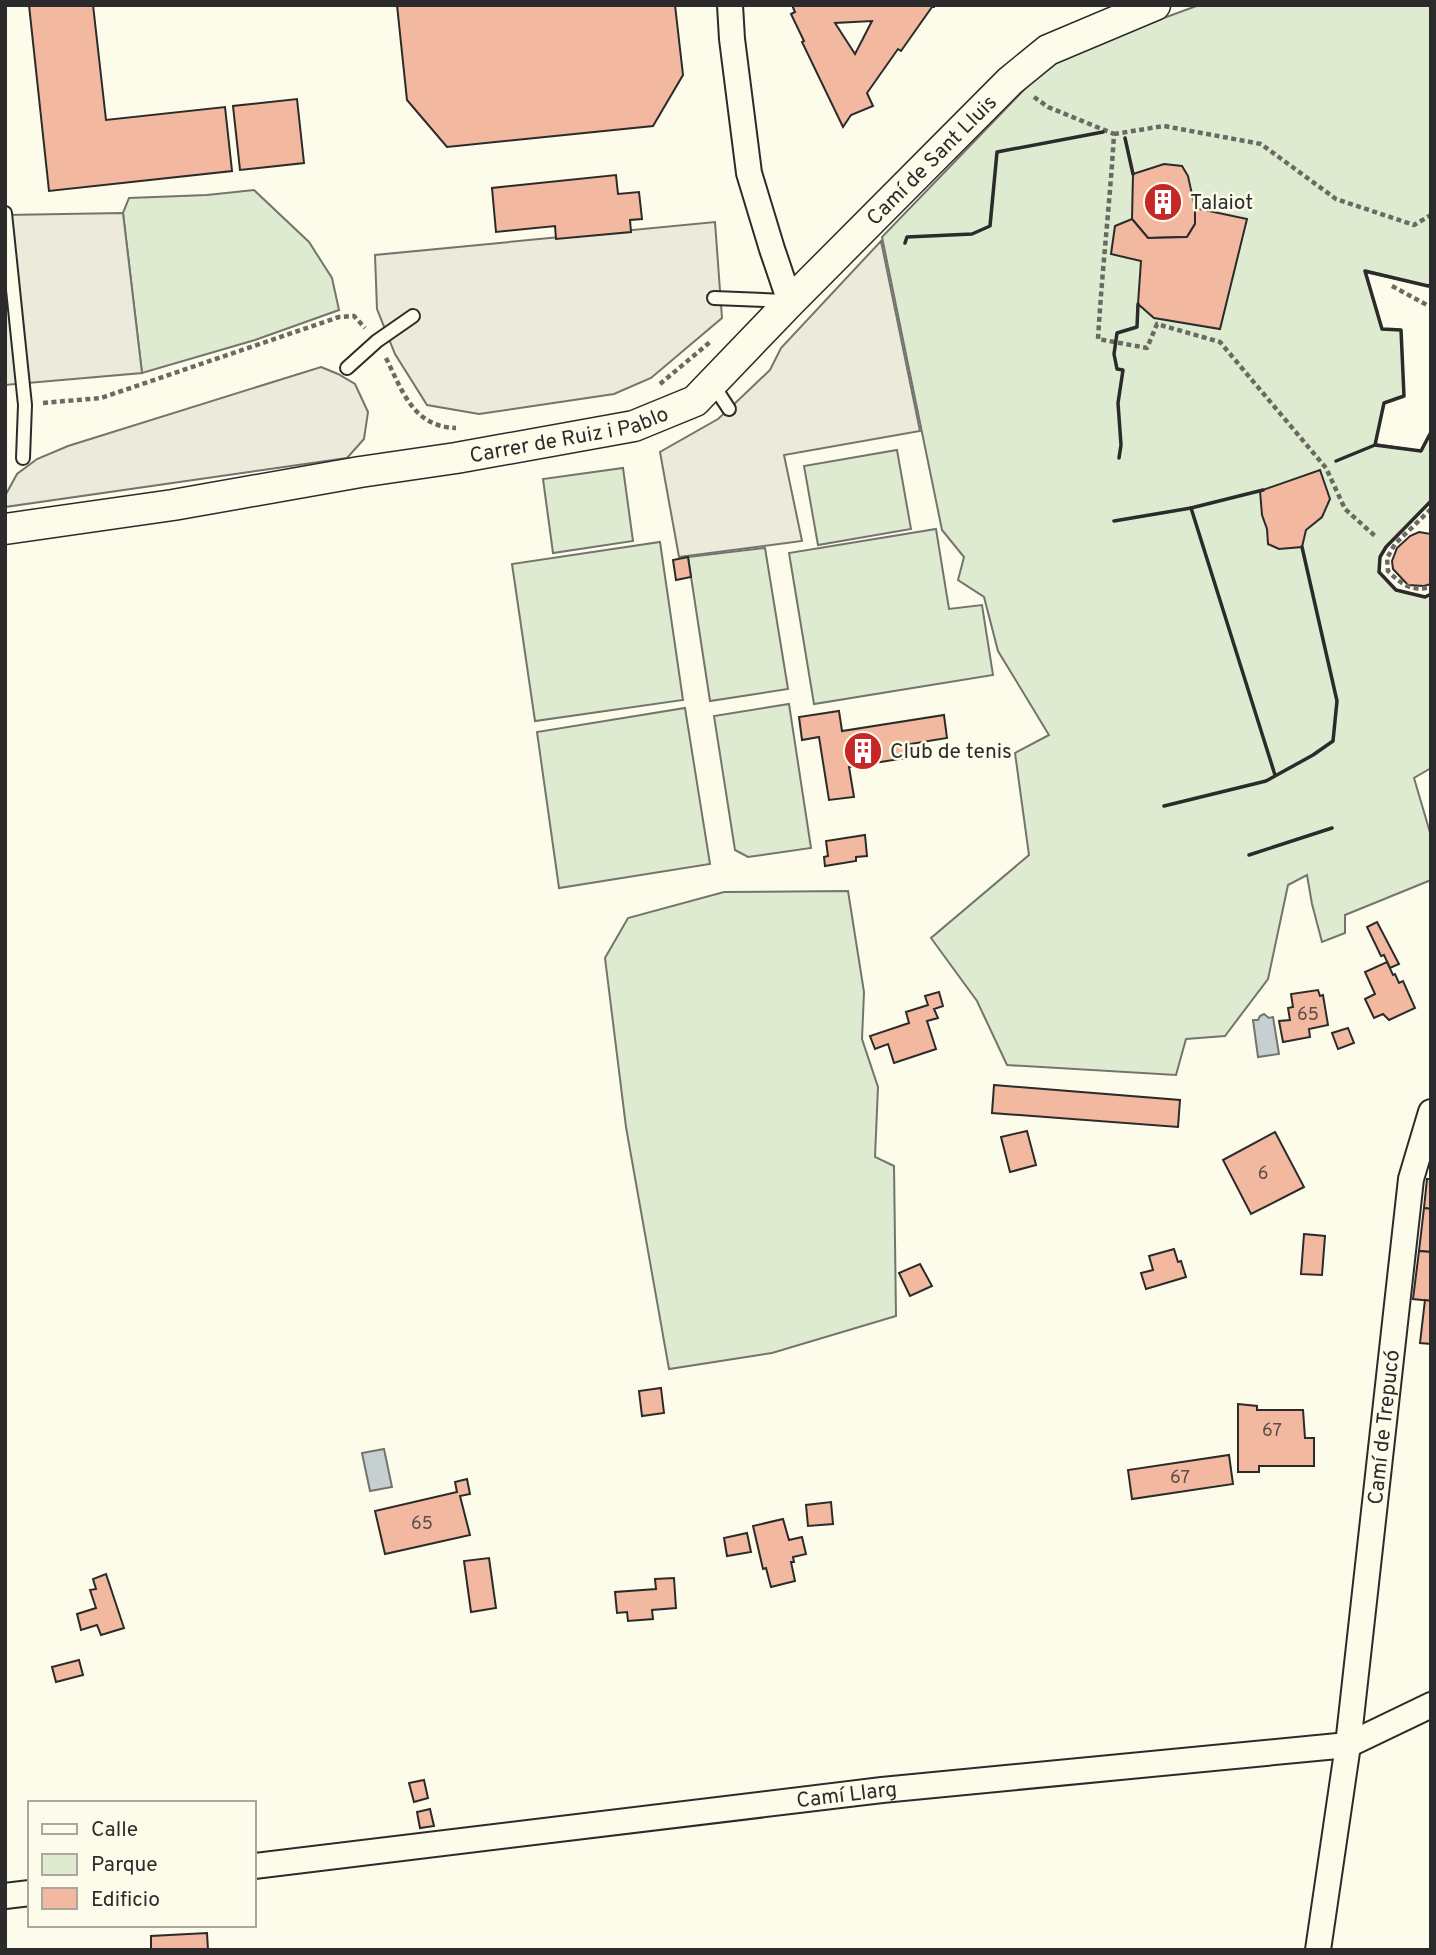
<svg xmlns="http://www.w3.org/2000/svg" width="1436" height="1955" font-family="Overpass,sans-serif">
<rect width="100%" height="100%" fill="#fdfbea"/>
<g fill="#deebd1" stroke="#74746e" stroke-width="2">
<polygon points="1199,5 1431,5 1431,285 1428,286 1365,272 1382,329 1401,330 1404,396 1384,403 1375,444 1421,451 1431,432 1431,501 1386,547 1380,557 1379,572 1396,590 1425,597 1431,594 1431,768 1414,778 1431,836 1431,880 1345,915 1345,933 1322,942 1312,904 1307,875 1288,885 1268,979 1225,1036 1186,1039 1176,1075 1007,1065 977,1001 931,938 1029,855 1015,753 1049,735 998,651 984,597 958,580 964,557 942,530 882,237 1046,67 1115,36"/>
<polygon points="254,190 309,242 332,278 339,310 255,340 142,373 123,213 129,198 207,195"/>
<polygon points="897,450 911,529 818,545 804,466"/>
<polygon points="623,468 633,541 553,553 543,479"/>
<polygon points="936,529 949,609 982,605 993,675 814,704 789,553"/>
<polygon points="660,542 683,700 535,721 512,564"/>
<polygon points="765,548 788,689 710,701 688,557"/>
<polygon points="789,704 811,848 748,857 735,850 714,716"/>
<polygon points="685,708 710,864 559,888 537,732"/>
<polygon points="848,891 864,992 862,1039 878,1087 875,1157 894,1166 896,1316 772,1353 669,1369 626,1127 605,958 628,918 724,892"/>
</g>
<g fill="#eceadb" stroke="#74746e" stroke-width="2">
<polygon points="123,213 142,373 5,385 5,215"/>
<polygon points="715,222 722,318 651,378 614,394 479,414 427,405 395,354 377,309 375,255"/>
<polygon points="881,241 920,431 784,455 802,541 679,557 660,452 718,419 729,409 770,370 781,348"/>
<polygon points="321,367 338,374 355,384 368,412 364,439 347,458 5,507 5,496 17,474 37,459 68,446"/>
</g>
<g fill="#c7d0d0" stroke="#74746e" stroke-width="2">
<polygon points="1264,1014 1269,1018 1273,1017 1279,1054 1258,1057 1253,1020 1258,1020 1260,1016"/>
<polygon points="384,1449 392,1487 370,1491 362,1453"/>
</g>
<g fill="#f2b8a0" stroke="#2b2b2b" stroke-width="2" fill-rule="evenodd">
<polygon points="29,5 93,5 106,120 225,107 232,171 49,191"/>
<polygon points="397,5 675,5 683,75 653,126 447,147 407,100"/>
<path d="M792 5H935L934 7H932L901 51 898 49 867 93 873 106 851 115 843 127 802 42 804 41 791 14 795 12ZM872 21 855 54 835 23Z"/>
<polygon points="297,99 304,163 240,170 233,106"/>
<polygon points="1164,164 1182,166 1188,176 1195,208 1195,224 1187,237 1148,238 1132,219 1133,174"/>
<polygon points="616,175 618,194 639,192 642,219 630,220 631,232 556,239 555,226 496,232 492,188"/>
<polygon points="1195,208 1247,219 1220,329 1154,318 1138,304 1141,261 1111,254 1115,226 1132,219 1148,238 1187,237 1195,224"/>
<polygon points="1320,470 1330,499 1322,517 1306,530 1302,547 1279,549 1268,544 1267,529 1262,515 1260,491"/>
<polygon points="1419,532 1431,534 1431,584 1424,586 1408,585 1393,569 1392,561 1397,548 1410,536"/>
<polygon points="688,557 691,577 676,580 673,560"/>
<polygon points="839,711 842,731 944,715 947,738 904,745 906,758 849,767 854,797 829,800 819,737 802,740 799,717"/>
<polygon points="865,835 867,856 856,857 856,861 825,866 824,857 828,856 826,841"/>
<polygon points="1377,922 1399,964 1390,968 1384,955 1381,956 1367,927"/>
<polygon points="1387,962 1393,975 1395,974 1399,983 1403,981 1415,1008 1389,1020 1383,1014 1374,1018 1365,999 1375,994 1365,972"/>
<polygon points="1318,990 1320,996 1323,995 1328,1025 1309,1029 1310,1037 1283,1042 1279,1021 1290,1020 1288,1008 1293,1007 1291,994"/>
<polygon points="939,992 943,1006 934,1009 938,1018 927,1021 936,1049 894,1063 888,1044 875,1049 870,1036 909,1023 906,1012 928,1005 925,996"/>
<polygon points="1348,1028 1354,1043 1338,1049 1332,1033"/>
<polygon points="994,1085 1180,1100 1178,1127 992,1113"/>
<polygon points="1027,1131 1036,1165 1010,1172 1001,1137"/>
<polygon points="1275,1132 1304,1187 1251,1214 1223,1160"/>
<polygon points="1427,1179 1431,1179 1431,1209 1424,1208"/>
<polygon points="1424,1208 1431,1209 1431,1252 1419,1251"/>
<polygon points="1304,1234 1325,1236 1322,1275 1301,1274"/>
<polygon points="1174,1249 1178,1262 1181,1261 1186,1277 1146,1289 1141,1273 1153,1270 1149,1256"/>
<polygon points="1419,1251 1431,1252 1431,1301 1413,1299"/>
<polygon points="920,1264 932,1286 910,1296 899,1273"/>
<polygon points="1425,1300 1431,1301 1431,1344 1420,1343"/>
<polygon points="661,1388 664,1413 642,1416 639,1391"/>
<polygon points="1238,1404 1257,1406 1257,1410 1303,1410 1305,1438 1314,1438 1314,1466 1259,1466 1259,1472 1238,1472"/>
<polygon points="1229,1455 1233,1484 1132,1499 1128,1470"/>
<polygon points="467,1479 470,1494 460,1496 470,1535 385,1554 375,1511 457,1492 455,1482"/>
<polygon points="831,1502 833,1524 808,1526 806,1505"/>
<polygon points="783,1519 789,1540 802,1537 806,1554 793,1557 794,1562 791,1562 795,1581 771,1587 766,1568 763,1569 753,1526"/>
<polygon points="747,1533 751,1552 727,1556 724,1538"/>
<polygon points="489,1558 496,1608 471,1612 464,1561"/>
<polygon points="106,1574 124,1628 101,1635 97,1625 81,1630 77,1614 96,1608 90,1590 96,1589 93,1579"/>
<polygon points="674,1578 676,1608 652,1610 653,1619 628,1621 627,1612 617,1613 615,1592 656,1589 655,1579"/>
<polygon points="79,1660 83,1675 56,1682 52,1667"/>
<polygon points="424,1780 428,1798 414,1802 409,1783"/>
<polygon points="430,1809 434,1826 420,1828 417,1812"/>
<polygon points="207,1933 208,1950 151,1950 151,1936"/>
</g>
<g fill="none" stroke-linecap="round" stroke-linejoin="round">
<g stroke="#2b2b2b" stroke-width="16">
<g id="service">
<polyline points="5,213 25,405 23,458"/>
<polyline points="714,298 786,301"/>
<polyline points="347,368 377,341 413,316"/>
<polyline points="712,383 729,409"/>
</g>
</g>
<g stroke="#2b2b2b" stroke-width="28">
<g id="minor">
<polyline points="730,5 732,39 749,173 772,249 790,302"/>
<path id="s1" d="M254 1866 882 1790 1348 1745 1431 1705"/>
<polyline points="5,1896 30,1893"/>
<path id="s2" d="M1318 1950 1348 1745 1411 1179 1431 1112"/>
</g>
</g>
<g stroke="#2b2b2b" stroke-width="33">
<g id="tertiary">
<path id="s3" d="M5 529 173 505 360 472 456 458 634 426 695 401 790 302 1010 81 1048 50 1155 5"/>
</g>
</g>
<g stroke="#6a6964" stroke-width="4.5" stroke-dasharray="5 3.5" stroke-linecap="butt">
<path d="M1034 97 1048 107 1114 134C1110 202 1102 270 1098 339L1147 348 1157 324 1220 342 1326 468 1345 509 1375 536"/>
<polyline points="1114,134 1164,126 1261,144 1336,199 1414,225 1431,215"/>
<polyline points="1392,286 1427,305"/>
<path d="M386 358C402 390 413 427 456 428"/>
<polyline points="660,384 710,342"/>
<polyline points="43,403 101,398 339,317 354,316 365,328"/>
<path d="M1431 509 1395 544 1387 558 1388 571C1401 584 1411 592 1431 587"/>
</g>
<use href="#service" stroke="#fdfbea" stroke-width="12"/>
<use href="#minor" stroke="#fdfbea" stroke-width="24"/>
<use href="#tertiary" stroke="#fdfbea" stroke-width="30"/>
<g stroke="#2b2b2b" stroke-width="3.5">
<polyline points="1125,138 1133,174"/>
<polyline points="905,243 907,237 972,234 990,226 997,152 1103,132"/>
<polyline points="1431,285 1428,286 1365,271 1382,329 1401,330 1404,396 1384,403 1375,445 1421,451 1431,432"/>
<polyline points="1119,458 1121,445 1118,403 1123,370 1117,369 1114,354 1117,333 1137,327 1138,304"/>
<polyline points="1336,461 1375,445"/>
<polyline points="1431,501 1386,547 1380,557 1379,572 1396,590 1425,597 1431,594"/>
<polyline points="1191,508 1275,775"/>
<polyline points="1114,521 1191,508 1263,490"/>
<polyline points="1164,806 1266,781 1313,755 1333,741 1337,701 1302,547"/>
<polyline points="1249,855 1332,828"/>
</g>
</g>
<defs>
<g id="building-disc" transform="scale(2.0125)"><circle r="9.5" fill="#c62828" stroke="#fdfbea"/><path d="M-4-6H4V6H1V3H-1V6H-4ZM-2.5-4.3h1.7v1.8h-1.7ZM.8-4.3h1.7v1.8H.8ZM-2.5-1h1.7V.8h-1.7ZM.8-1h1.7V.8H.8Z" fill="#fff"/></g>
</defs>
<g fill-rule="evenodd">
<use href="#building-disc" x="1163" y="202"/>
<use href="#building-disc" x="863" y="751"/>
</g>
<g text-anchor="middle" stroke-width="5" stroke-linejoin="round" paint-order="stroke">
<g font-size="18" fill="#5d4e48">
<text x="1308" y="1020">65</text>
<text x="1263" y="1179">6</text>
<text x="1272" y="1436">67</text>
<text x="1180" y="1483">67</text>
<text x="422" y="1529">65</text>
</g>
<g font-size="21" fill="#2b2b2b" stroke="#fdfbea">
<text dy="7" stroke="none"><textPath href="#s3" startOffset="1041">Camí de Sant Lluis</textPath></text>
<text dy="7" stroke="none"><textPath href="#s3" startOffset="572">Carrer de Ruiz i Pablo</textPath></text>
<text dy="7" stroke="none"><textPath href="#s2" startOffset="527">Camí de Trepucó</textPath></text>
<text dy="7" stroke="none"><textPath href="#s1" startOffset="597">Camí Llarg</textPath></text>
</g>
<g font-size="21" fill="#2b2b2b" stroke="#fdfbea" text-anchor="start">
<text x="1190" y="209">Talaiot</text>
<text x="890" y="758">Club de tenis</text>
</g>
</g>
<rect width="1436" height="1955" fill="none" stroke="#2b2b2b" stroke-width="14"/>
<rect x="28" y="1801" width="228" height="126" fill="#fdfbea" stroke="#a9a89e" stroke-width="2"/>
<rect x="42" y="1824" width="35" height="10" fill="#fdfbea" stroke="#a9a89e" stroke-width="2"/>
<text x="91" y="1836" font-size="21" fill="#2b2b2b">Calle</text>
<rect x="42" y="1854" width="35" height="21" fill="#deebd1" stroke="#a9a89e" stroke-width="2"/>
<text x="91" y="1871" font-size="21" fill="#2b2b2b">Parque</text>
<rect x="42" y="1888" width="35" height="21" fill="#f2b8a0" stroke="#a9a89e" stroke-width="2"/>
<text x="91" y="1906" font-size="21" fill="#2b2b2b">Edificio</text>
</svg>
